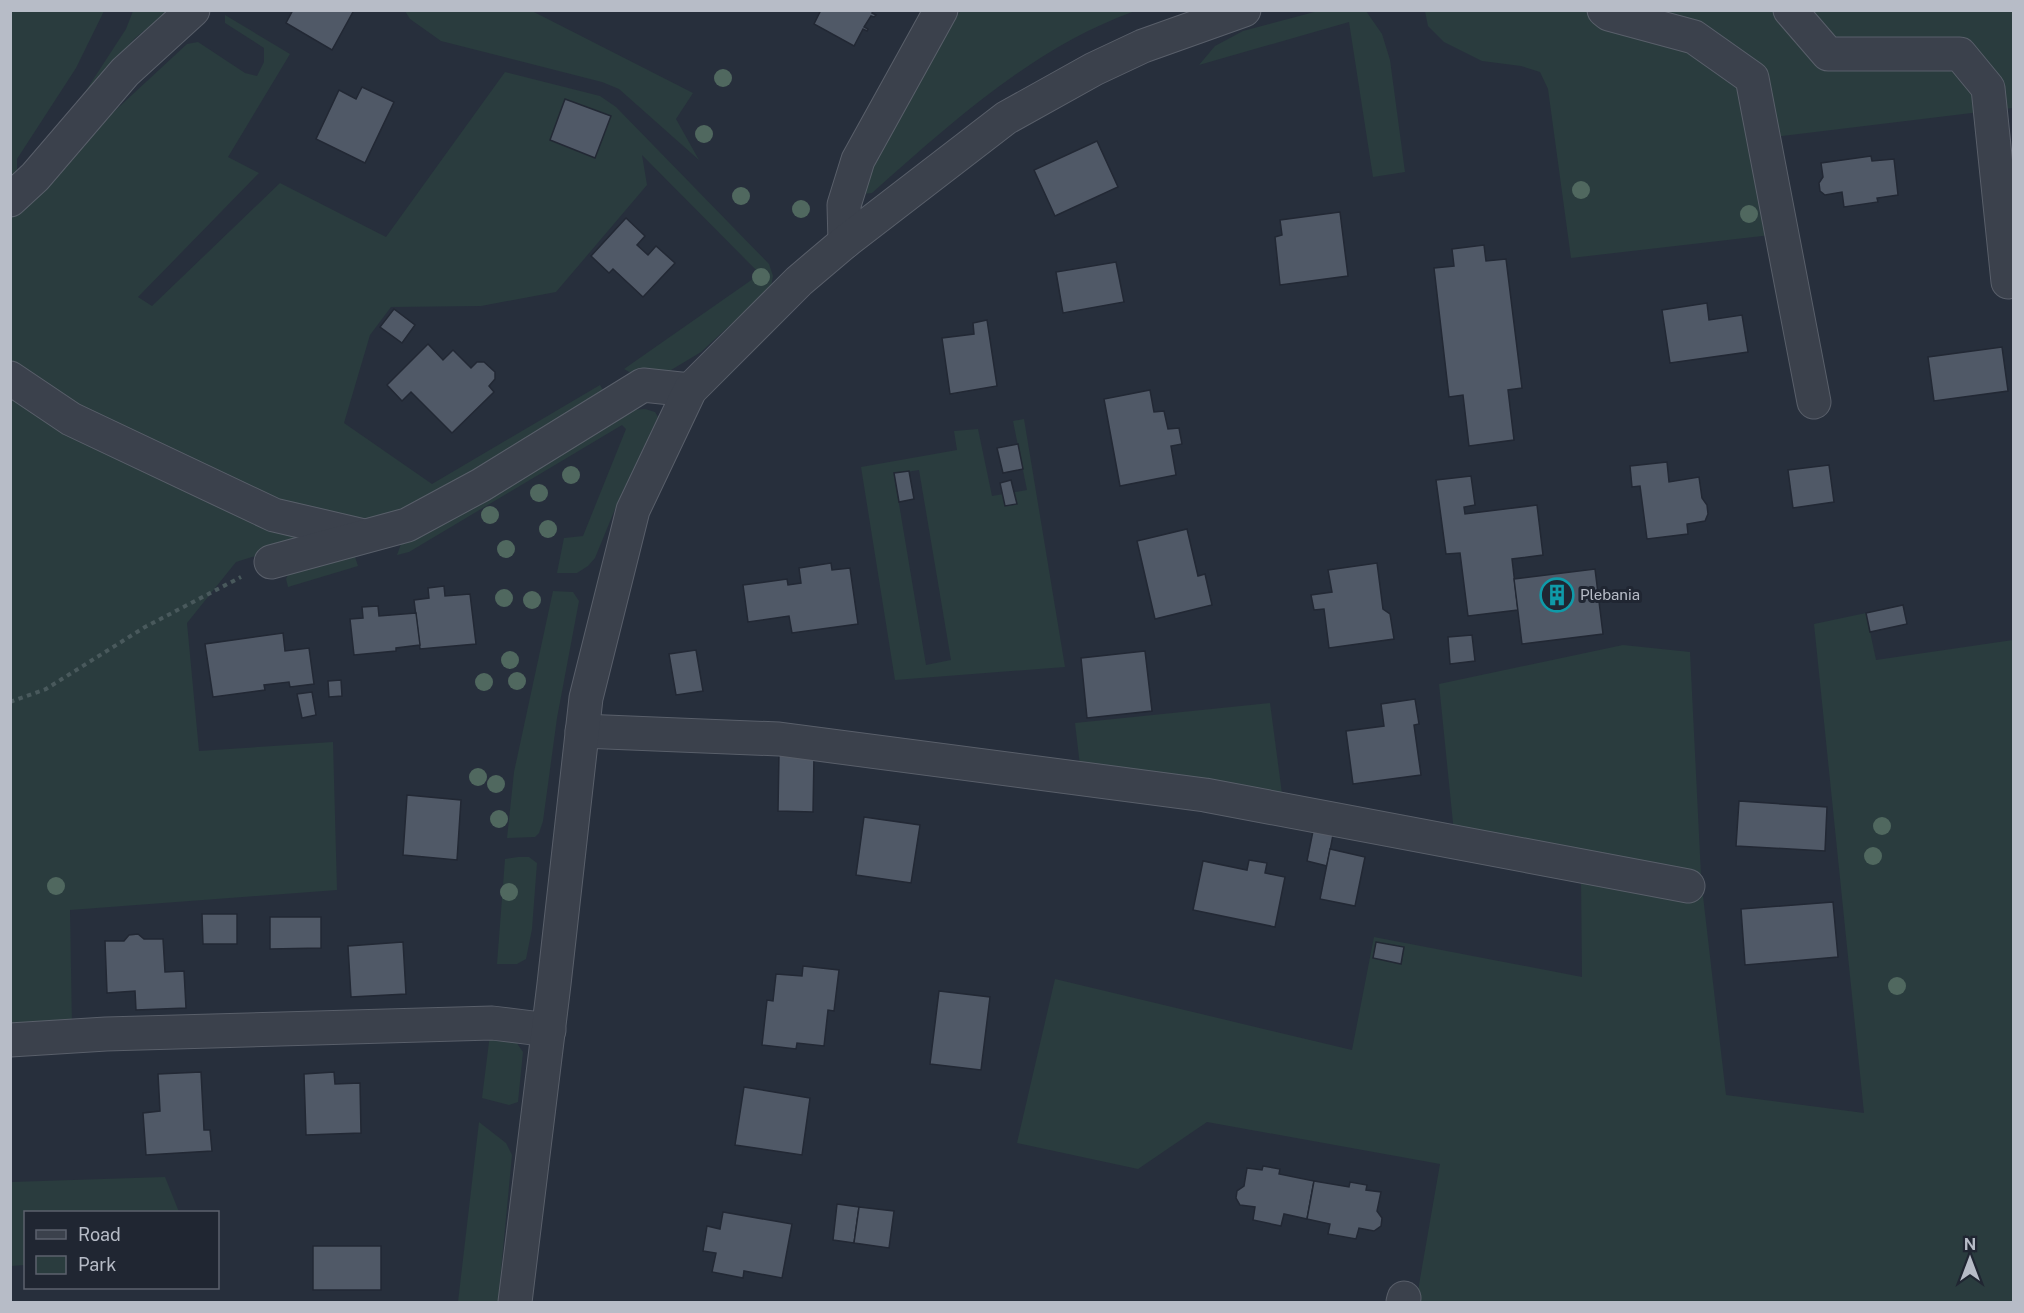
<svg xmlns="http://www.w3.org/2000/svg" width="2024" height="1313" font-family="'Public Sans',sans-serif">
<rect width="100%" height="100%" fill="#272f3c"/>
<g fill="#2a3c3e" fill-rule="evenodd">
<polygon points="10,11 104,11 76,68 17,159 17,201 24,209 106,119 187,44 198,42 245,73 257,76 264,62 264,48 225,23 225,15 290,54 228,157 259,173 138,297 152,306 280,183 386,237 505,72 600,96 616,107 769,264 773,276 771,287 701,352 666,373 633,374 624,369 760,274 642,155 647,185 556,292 481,306 391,307 370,335 344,423 432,484 600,385 603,390 417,505 236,562 187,623 199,751 333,742 337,890 70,910 72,1027 11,1029"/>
<polygon points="133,11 170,11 135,38 74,109 126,29"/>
<polygon points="405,11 532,11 693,93 676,119 699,160 619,89 602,82 441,41 410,19"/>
<path d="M960 11H1135C1034 47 952 122 872 193L862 194 859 185Z"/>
<polygon points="1318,11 1366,11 1382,34 1390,60 1405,172 1373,177 1349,22 1199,65 1215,46 1243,31"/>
<polygon points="1425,11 2013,11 2013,108 1758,139 1771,235 1571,258 1548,89 1540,72 1521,66 1482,61 1444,42 1428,26"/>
<polygon points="645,409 655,412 658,417 620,497 595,558 588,566 577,573 557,573 564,538 583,536 626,429 622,425 409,552 397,555 401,544 411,536 632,410"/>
<path d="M1024 419 1065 667 895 680 861 467 957 450 954 431 978 429 992 496 1027 490 1013 421ZM919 470 951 660 926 665 894 474Z"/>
<polygon points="354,554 358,566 288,587 286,579 290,571"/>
<polygon points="553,591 573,592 579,601 557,718 543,821 539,833 535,837 507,838 514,772"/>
<polygon points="1866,613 1876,660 2013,640 2013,1302 1416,1302 1440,1164 1207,1122 1138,1169 1017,1143 1055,979 1352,1050 1374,937 1582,977 1581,878 1703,896 1726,1095 1864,1113 1814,624"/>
<polygon points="1623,645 1690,652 1701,875 1454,833 1439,684"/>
<polygon points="1270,703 1283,801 1080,766 1075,723"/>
<polygon points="518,857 529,857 537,863 532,929 526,959 517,964 497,964 505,859"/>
<polygon points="490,1034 516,1042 523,1052 518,1102 509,1105 482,1098"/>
<polygon points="479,1122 506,1143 512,1155 498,1302 458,1302"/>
<polygon points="165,1177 179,1212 26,1212 25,1265 11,1266 11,1182"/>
</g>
<g fill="#505967" stroke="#222834" stroke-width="1.5">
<polygon points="293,10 354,10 332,50 286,23"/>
<polygon points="821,10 873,10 872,13 876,15 874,17 871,16 864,27 868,29 867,31 863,29 854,46 814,24"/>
<polygon points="362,87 394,102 365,163 316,139 339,90 356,99"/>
<polygon points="565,99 611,116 595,158 550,140"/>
<polygon points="1097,141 1118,187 1055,216 1034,170"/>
<polygon points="1871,156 1872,161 1894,159 1898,195 1877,198 1878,202 1844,207 1842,192 1825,195 1820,191 1819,183 1823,177 1821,163"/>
<polygon points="1340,212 1348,276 1280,285 1275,237 1282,235 1280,220"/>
<polygon points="626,218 645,236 637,245 648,255 656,246 675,263 643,297 613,269 609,273 591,256"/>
<polygon points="1484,245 1486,261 1506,259 1522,388 1508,390 1514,440 1469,446 1463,395 1449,397 1434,268 1454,266 1452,249"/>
<polygon points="1116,262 1124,302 1063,313 1056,272"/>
<polygon points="1707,303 1709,320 1742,315 1748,352 1670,363 1662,310"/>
<polygon points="394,309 415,325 402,343 380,327"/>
<polygon points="987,320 997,386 950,394 942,338 974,334 973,323"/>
<polygon points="428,344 443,360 453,350 471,368 477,362 484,362 495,372 495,379 489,386 494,392 452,433 411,392 402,401 387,385"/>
<polygon points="2002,347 2008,391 1934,401 1928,357"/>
<polygon points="1150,390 1154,412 1164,411 1168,429 1179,428 1182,444 1171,446 1176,475 1120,486 1104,399"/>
<polygon points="1018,444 1023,469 1003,473 997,448"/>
<polygon points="1667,462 1669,482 1699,477 1702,498 1707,505 1708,514 1705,521 1687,524 1688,534 1647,539 1640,486 1632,487 1630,466"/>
<polygon points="1829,465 1834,502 1793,508 1788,470"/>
<polygon points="909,471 914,499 899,502 894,473"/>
<polygon points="1471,476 1475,505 1464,507 1465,514 1537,505 1543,555 1512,559 1518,610 1468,616 1460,553 1446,554 1436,480"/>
<polygon points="1011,480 1017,504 1005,506 1000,483"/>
<polygon points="1187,529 1198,576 1205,574 1212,605 1155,619 1137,541"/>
<polygon points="831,563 832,570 850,568 858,624 792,633 789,616 748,622 743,585 787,579 788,585 801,583 799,568"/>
<polygon points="1377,563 1383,609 1390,614 1394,639 1329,648 1324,609 1314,610 1311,595 1332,592 1328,570"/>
<polygon points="1595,569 1603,634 1522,644 1514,579"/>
<polygon points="444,586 445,596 470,594 476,644 420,649 414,600 429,598 428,588"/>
<polygon points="1903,605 1907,624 1870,632 1866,613"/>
<polygon points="378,606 379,616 416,613 420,645 396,648 396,651 354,655 350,619 363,618 362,607"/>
<polygon points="283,633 285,651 309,648 314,684 290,687 289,682 264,685 265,690 213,697 205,644"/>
<polygon points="1472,635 1475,661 1450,664 1448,637"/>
<polygon points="696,650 703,691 676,695 669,654"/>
<polygon points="1145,651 1152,711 1087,718 1081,658"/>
<polygon points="341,680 342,696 329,697 328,681"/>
<polygon points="312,692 316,715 302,718 297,694"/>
<polygon points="1415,699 1419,724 1414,725 1421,775 1353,784 1346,731 1384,726 1381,704"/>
<polygon points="779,753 814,755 813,812 778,811"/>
<polygon points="407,795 461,800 457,860 403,855"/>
<polygon points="1739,801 1827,807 1825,851 1736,846"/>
<polygon points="864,817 920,825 911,883 856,875"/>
<polygon points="1313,831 1333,835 1327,866 1307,861"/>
<polygon points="1330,849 1365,857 1355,906 1320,899"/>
<polygon points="1249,860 1267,863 1265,873 1285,877 1275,927 1193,910 1203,861 1247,870"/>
<polygon points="1833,902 1838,957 1745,965 1741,909"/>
<polygon points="202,914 237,914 237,944 203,944"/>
<polygon points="270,917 321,917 321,948 270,949"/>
<polygon points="138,934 144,939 163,939 165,972 184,971 186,1008 136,1010 135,991 107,993 105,941 124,941 129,935"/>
<polygon points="403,942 406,994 351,997 348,946"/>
<polygon points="1376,942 1404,947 1401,964 1373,958"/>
<polygon points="803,966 839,970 834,1011 828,1010 824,1046 797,1043 796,1049 762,1045 767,1000 773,1001 776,974 802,976"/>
<polygon points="939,991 990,997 981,1070 930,1064"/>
<polygon points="201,1072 204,1130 210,1130 212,1151 146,1155 143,1113 160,1111 158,1074"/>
<polygon points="334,1072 335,1084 360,1083 361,1133 306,1135 304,1074"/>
<polygon points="744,1087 810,1098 802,1155 735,1145"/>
<polygon points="1263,1166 1280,1169 1279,1174 1314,1181 1307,1219 1284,1214 1281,1226 1253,1220 1255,1207 1240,1205 1236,1198 1237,1191 1244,1186 1247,1168 1262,1170"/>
<polygon points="1314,1181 1349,1187 1350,1182 1367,1185 1366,1190 1381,1192 1377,1211 1382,1218 1381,1226 1374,1231 1359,1228 1356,1239 1328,1234 1330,1224 1307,1219"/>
<polygon points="837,1204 859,1207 854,1243 833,1240"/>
<polygon points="859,1207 894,1211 889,1248 854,1243"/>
<polygon points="723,1212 792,1224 782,1278 744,1271 743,1278 712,1272 716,1253 703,1251 707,1226 720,1229"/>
<rect x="313" y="1246" width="68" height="44"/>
</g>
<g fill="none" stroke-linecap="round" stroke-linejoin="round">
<g stroke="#595f6a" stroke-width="35">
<g id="minor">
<polyline points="1604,10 1609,14 1694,37 1752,78 1814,402"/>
<polyline points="1790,10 1828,54 1960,54 1988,88 2008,282"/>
<polyline points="10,200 35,177 125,72 193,10"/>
<polyline points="845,242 844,205 858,160 941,10"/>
<polyline points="10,378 71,419 274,515 360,535"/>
<polyline points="271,562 407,525 481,485 643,385 690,390"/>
<polyline points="582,731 779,739 1205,795 1688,886"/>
<polyline points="10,1040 106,1034 492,1023 549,1030"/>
<polyline points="515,1302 554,984 586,698 633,510 690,390 799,281 845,242 1006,118 1094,69 1143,46 1244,10"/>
<polyline points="1403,1302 1404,1298"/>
</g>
</g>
<polyline stroke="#49595c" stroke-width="4" stroke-dasharray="4.5 4.5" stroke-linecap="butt" points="10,702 46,689 145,627 241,577"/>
<use href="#minor" stroke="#3b414c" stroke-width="33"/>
</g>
<g fill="#50685f">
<circle cx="723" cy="78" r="9"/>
<circle cx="704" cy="134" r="9"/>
<circle cx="1581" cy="190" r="9"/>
<circle cx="741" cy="196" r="9"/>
<circle cx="801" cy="209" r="9"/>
<circle cx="1749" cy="214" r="9"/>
<circle cx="761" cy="277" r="9"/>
<circle cx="571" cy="475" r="9"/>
<circle cx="539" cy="493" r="9"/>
<circle cx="490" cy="515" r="9"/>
<circle cx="548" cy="529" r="9"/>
<circle cx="506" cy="549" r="9"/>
<circle cx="504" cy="598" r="9"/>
<circle cx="532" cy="600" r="9"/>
<circle cx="510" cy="660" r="9"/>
<circle cx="517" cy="681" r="9"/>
<circle cx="484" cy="682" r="9"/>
<circle cx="478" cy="777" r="9"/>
<circle cx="496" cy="784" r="9"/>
<circle cx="499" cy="819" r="9"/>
<circle cx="1882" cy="826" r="9"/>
<circle cx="1873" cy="856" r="9"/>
<circle cx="56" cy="886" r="9"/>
<circle cx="509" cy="892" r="9"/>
<circle cx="1897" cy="986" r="9"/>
</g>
<defs>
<g id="building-ring" transform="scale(1.725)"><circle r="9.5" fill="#202632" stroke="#0f9aa8" stroke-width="1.5"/><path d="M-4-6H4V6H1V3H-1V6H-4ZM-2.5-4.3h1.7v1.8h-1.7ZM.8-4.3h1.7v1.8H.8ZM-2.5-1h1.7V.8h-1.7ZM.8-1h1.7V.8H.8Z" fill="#0f9aa8"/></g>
</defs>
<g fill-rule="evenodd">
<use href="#building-ring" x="1557" y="595"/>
</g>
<g text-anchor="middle" stroke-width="6" stroke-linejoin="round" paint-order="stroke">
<g font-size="15" fill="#b7bcc7" stroke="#202632" text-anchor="start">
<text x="1580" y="600">Plebania</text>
</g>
</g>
<rect width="2024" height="1313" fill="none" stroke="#b7bcc7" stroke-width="24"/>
<rect x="24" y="1211" width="195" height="78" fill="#202632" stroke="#5c626e" stroke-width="1.5"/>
<rect x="36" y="1230" width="30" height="9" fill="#3b414c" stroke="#5c626e" stroke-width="1.5"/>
<text x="78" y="1241" font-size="18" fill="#b7bcc7">Road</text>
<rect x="36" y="1256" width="30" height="18" fill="#2a3c3e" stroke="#5c626e" stroke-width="1.5"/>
<text x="78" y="1271" font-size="18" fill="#b7bcc7">Park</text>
<g transform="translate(1970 1259)" stroke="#202632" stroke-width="4.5" paint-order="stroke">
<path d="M0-4.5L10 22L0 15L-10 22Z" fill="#b7bcc7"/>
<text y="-9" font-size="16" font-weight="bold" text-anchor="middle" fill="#b7bcc7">N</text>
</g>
</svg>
